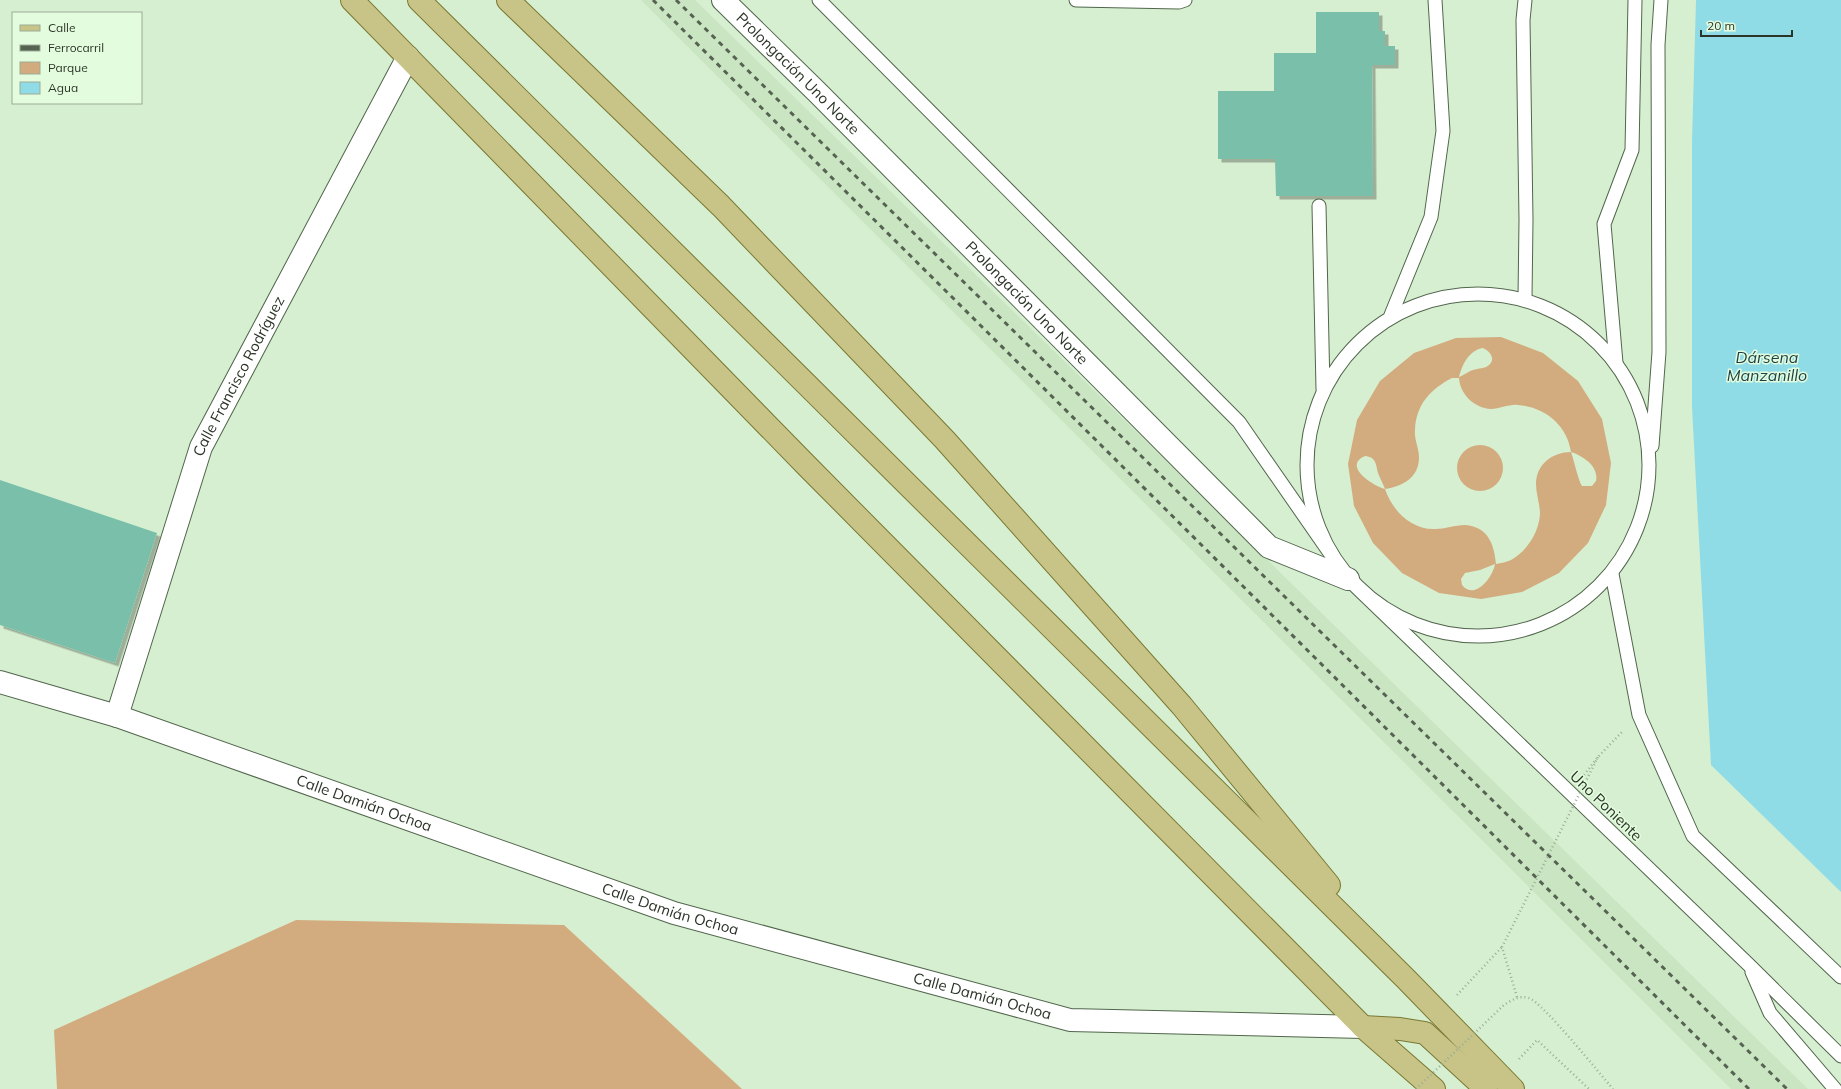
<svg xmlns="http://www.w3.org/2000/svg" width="1841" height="1089" font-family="Mulish,sans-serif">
<defs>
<filter id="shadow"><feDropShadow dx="3.5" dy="3.5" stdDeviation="0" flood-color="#0004"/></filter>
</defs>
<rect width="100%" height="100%" fill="#d7efd1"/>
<polygon fill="#c9e5c1" points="641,0 695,0 1808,1089 1731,1089"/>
<g fill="#d2ac7e" fill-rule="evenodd">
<path d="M1501 337 1543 353 1578 381 1602 419 1611 463 1606 505 1588 543 1559 573 1522 592 1481 599 1439 593 1402 573 1373 543 1354 506 1348 464 1357 420 1380 381 1414 353 1456 338ZM1483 348C1490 351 1496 359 1489 365 1485 369 1478 368 1473 370 1469 371 1464 375 1459 377 1462 365 1469 350 1483 348ZM1452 378H1459C1460 394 1474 408 1491 409 1500 409 1509 404 1518 405 1545 407 1567 425 1571 452 1553 452 1536 464 1536 484 1536 494 1540 504 1540 514 1539 532 1527 551 1511 560 1507 562 1501 563 1496 564 1494 545 1489 527 1465 525 1455 525 1445 529 1435 529 1411 530 1392 510 1385 489 1403 486 1419 478 1419 457 1419 448 1414 439 1415 430 1416 404 1431 389 1452 378ZM1571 452C1583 456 1599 466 1596 481L1592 486H1582C1578 480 1574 460 1571 452ZM1365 456C1376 457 1376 464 1378 473 1380 478 1383 484 1385 489 1373 486 1342 466 1365 456ZM1495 564C1493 577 1475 601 1462 585L1461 579 1465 573 1480 570Z"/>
<circle cx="1480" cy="468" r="23"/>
<polygon points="296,920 564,925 742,1089 57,1089 54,1030"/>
</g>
<polygon fill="#8fdce7" points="1696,0 1841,0 1841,892 1711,765 1692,407 1692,141"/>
<g fill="#79bfaa" filter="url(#shadow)">
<polygon points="1316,12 1379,12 1379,31 1385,31 1385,46 1395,46 1395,65 1372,65 1373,196 1276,196 1275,159 1218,159 1218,91 1274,91 1274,53 1316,53"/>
<polygon points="0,480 157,533 115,663 0,625"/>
</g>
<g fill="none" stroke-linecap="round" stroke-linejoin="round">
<g stroke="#51664c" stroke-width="15">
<g id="service">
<polyline points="819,0 1239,422 1348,579 1749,965 1841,1056"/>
<polyline points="1076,0 1179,2 1185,0"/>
<polyline points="1525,0 1523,20 1526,220 1525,299"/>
<polyline points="1319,206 1323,389"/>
<circle cx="1478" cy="465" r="171"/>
<polyline points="1391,315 1431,217 1443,131 1435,0"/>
<polyline points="1616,363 1604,224 1632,150 1635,0"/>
<polyline points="1652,446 1659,352 1658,45 1661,0"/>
<polyline points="1612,574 1639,715 1693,836 1841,977"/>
<polyline points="1752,972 1770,1013 1835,1089"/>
</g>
</g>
<g stroke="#51664c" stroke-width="24">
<g id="minor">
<path id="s1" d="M723 0 817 92 1269 547 1348 579"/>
<path id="s2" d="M0 682 117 716 674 913 1070 1020 1363 1027"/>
<path id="s3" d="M117 716 201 447 408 57"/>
</g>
</g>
<g stroke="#7a7832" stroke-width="24">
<g id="primary">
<polyline points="352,0 806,465 1363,1027 1434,1089"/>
<polyline points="419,0 1406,979 1513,1089"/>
<polyline points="508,0 721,206 945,440 1182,706 1329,885"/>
<polyline points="1363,1027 1400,1029 1425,1033 1486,1089"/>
</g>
</g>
<g stroke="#9aad95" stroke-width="2.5" stroke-dasharray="1 3" stroke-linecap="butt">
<polyline points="1584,775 1598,757 1622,732"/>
<polyline points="1457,995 1502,947"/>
<polyline points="1519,1059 1537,1040 1589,1089"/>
</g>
<use href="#service" stroke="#fff" stroke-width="13"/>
<use href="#minor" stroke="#fff" stroke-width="22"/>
<use href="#primary" stroke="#c8c487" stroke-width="22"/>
<g stroke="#566252" stroke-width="3" stroke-dasharray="5 5" stroke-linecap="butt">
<polyline points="653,0 1749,1089"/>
<polyline points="676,0 1787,1089"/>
</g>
<g stroke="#9aad95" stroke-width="2.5" stroke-dasharray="1 3" stroke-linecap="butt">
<polyline points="1517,997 1502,947 1598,757"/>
<path d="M1416 1089 1504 1005C1512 1000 1519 995 1529 998 1543 1003 1600 1074 1613 1089"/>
</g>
</g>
<g text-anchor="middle" stroke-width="3" stroke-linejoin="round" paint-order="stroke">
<g font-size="15" fill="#2b3428" stroke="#e4fcde">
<text dy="5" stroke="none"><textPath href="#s1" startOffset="105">Prolongación Uno Norte</textPath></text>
<text dy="5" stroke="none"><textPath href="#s1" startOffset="429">Prolongación Uno Norte</textPath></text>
<text dy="5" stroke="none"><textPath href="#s3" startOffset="362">Calle Francisco Rodríguez</textPath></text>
<text dy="5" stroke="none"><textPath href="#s2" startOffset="384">Calle Damián Ochoa</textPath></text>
<text transform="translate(1606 806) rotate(44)" y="5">Uno Poniente</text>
<text dy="5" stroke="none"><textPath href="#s2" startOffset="708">Calle Damián Ochoa</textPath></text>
<text dy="5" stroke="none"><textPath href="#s2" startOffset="1032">Calle Damián Ochoa</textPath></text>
</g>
<g font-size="16" font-style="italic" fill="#1a3f44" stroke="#e4fcde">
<text x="1767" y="363">Dársena<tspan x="1767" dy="18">Manzanillo</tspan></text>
</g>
</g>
<rect x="12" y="12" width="130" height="92" fill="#e4fcde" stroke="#9aac95"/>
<rect x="20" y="25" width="20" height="6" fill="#c8c487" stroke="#9aac95"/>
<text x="48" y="32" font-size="12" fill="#2b3428">Calle</text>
<rect x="20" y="45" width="20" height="6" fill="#566252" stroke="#9aac95"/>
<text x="48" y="52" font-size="12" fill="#2b3428">Ferrocarril</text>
<rect x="20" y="62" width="20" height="12" fill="#d2ac7e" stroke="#9aac95"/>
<text x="48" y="72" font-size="12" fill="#2b3428">Parque</text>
<rect x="20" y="82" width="20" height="12" fill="#8fdce7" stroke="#9aac95"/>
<text x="48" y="92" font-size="12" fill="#2b3428">Agua</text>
<path d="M1701 30v6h91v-6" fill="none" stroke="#2b3428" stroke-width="2"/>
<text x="1707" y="30" font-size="12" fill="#2b3428" stroke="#e4fcde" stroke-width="3" paint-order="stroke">20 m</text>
</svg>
